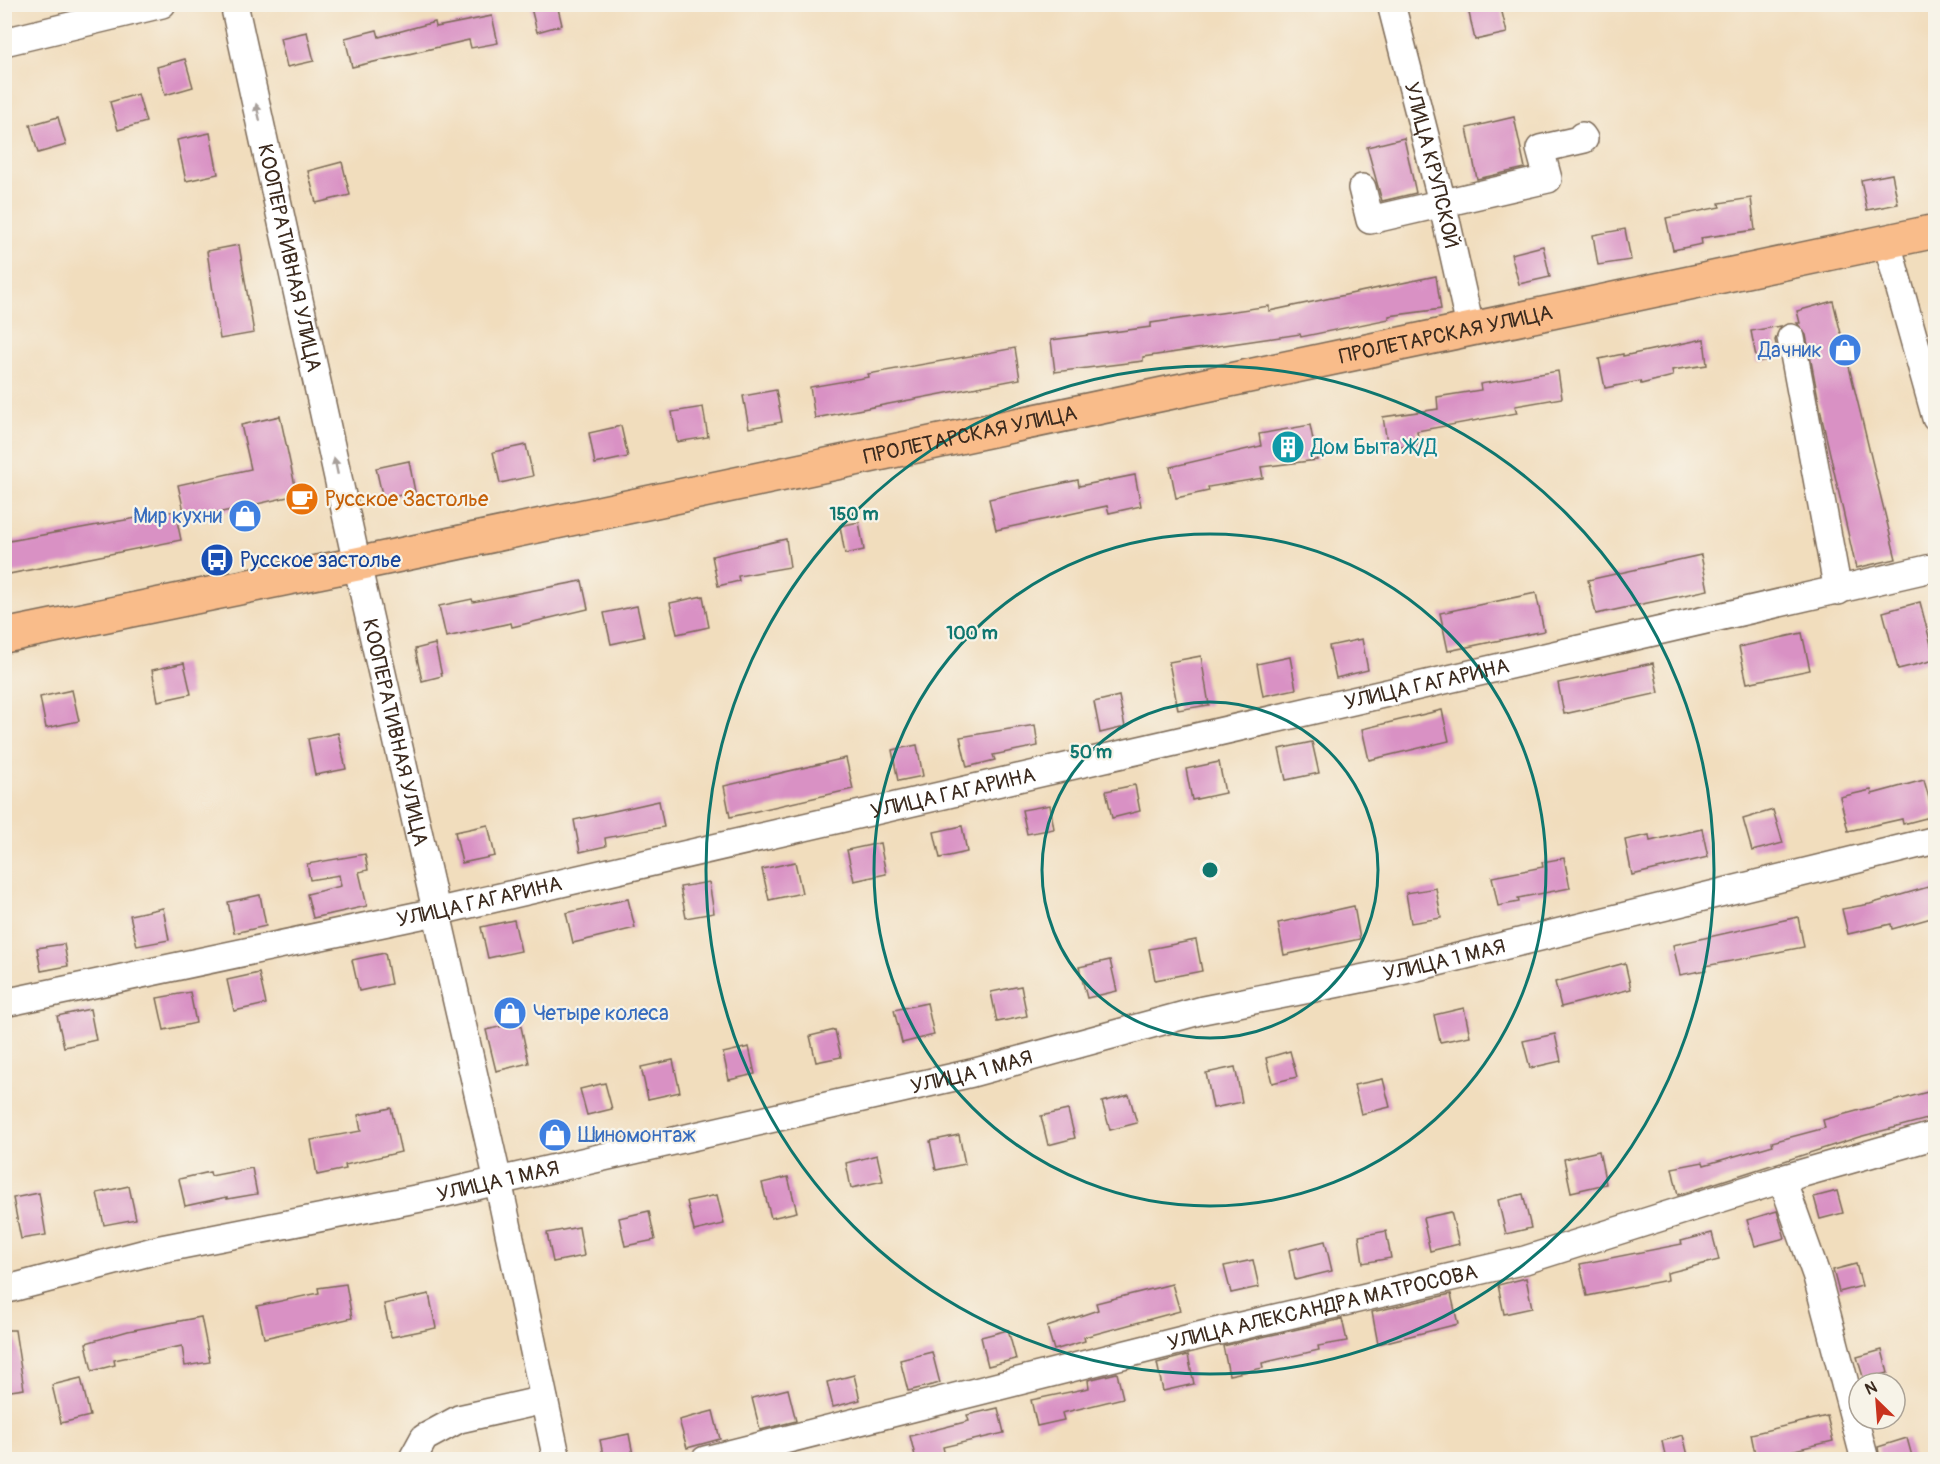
<svg xmlns="http://www.w3.org/2000/svg" width="1940" height="1464" font-family="Pangolin,sans-serif">
<rect width="100%" height="100%" fill="#f7f3e8"/>
<filter id="ink" filterUnits="userSpaceOnUse"><feTurbulence type="fractalNoise" baseFrequency=".0167" numOctaves="2"/><feDisplacementMap in="SourceGraphic" scale="12" xChannelSelector="R" yChannelSelector="G"/><feConvolveMatrix kernelMatrix="1 2 1 2 8 2 1 2 1" color-interpolation-filters="sRGB"/></filter>
<filter id="wash" filterUnits="userSpaceOnUse"><feTurbulence type="fractalNoise" baseFrequency=".008" numOctaves="4" result="noise"/><feDisplacementMap in="SourceGraphic" scale="24" xChannelSelector="R" yChannelSelector="G"/><feGaussianBlur stdDeviation="1.35" result="paint"/><feColorMatrix in="noise" values="0 0 0 0 0 0 0 0 0 0 0 0 0 0 0 0 0 1.4 0 .05"/><feComposite in="paint" operator="in"/></filter>
<g filter="url(#wash)">
<rect width="100%" height="100%" fill="#f1ddbd"/>
<g id="blocks">
<g fill="#d991c4">
<polygon points="530,4 557,4 562,25 537,32"/>
<polygon points="1467,4 1500,4 1507,33 1475,40"/>
<polygon points="492,16 498,43 471,48 469,40 352,67 345,38 377,30 379,37 435,22 436,27"/>
<polygon points="307,32 314,61 287,67 280,38"/>
<polygon points="185,59 193,87 165,95 157,67"/>
<polygon points="138,94 146,122 118,130 110,102"/>
<polygon points="58,117 66,145 38,153 30,125"/>
<polygon points="1514,117 1525,168 1477,179 1467,128"/>
<polygon points="210,133 218,174 186,181 177,140"/>
<polygon points="1404,138 1416,193 1382,201 1367,147"/>
<polygon points="342,162 350,195 316,203 308,171"/>
<polygon points="1892,174 1898,204 1867,210 1861,180"/>
<polygon points="1751,198 1755,230 1701,238 1702,244 1673,250 1666,218 1720,207 1719,203"/>
<polygon points="1625,229 1631,260 1598,265 1593,235"/>
<polygon points="239,245 254,333 220,339 207,251"/>
<polygon points="1543,246 1550,277 1519,284 1511,254"/>
<polygon points="1436,276 1441,309 1389,316 1389,319 1301,337 1300,334 1143,357 1143,361 1055,372 1051,340 1151,327 1151,323 1269,306 1269,311"/>
<polygon points="1833,301 1896,559 1856,568 1823,423 1806,335 1797,323 1800,323 1797,311"/>
<polygon points="1781,326 1775,340 1779,358 1757,362 1751,331"/>
<polygon points="1704,339 1707,365 1672,370 1673,376 1641,384 1640,381 1605,388 1599,359 1623,354 1623,356"/>
<polygon points="1015,348 1020,379 815,418 810,387 869,377 868,374"/>
<polygon points="1558,371 1562,398 1515,406 1517,413 1417,431 1419,444 1388,449 1383,417 1438,409 1437,397 1481,390 1480,384"/>
<polygon points="776,390 782,422 749,428 743,396"/>
<polygon points="703,407 708,437 677,442 672,412"/>
<polygon points="280,416 297,495 186,520 178,485 251,469 241,425"/>
<polygon points="1310,425 1317,460 1261,467 1263,478 1208,487 1209,491 1176,498 1170,467 1261,446 1259,434"/>
<polygon points="621,426 628,457 595,464 589,433"/>
<polygon points="526,445 533,476 500,483 493,452"/>
<polygon points="409,461 415,492 383,499 376,468"/>
<polygon points="1135,475 1141,506 1109,513 1107,506 996,530 989,499 1078,480 1079,486"/>
<polygon points="175,511 181,540 4,575 4,542"/>
<polygon points="859,522 864,550 845,554 840,526"/>
<polygon points="786,539 790,567 738,576 739,581 718,586 712,556"/>
<polygon points="1701,555 1708,590 1596,614 1588,580"/>
<polygon points="582,581 588,609 512,627 511,623 446,637 439,606 472,599 473,602"/>
<polygon points="1536,593 1544,631 1448,651 1440,613"/>
<polygon points="703,596 709,627 677,634 670,603"/>
<polygon points="1920,602 1935,660 1898,669 1883,612"/>
<polygon points="637,606 644,637 611,644 604,613"/>
<polygon points="1802,633 1810,670 1747,683 1739,647"/>
<polygon points="1362,639 1368,670 1336,678 1329,646"/>
<polygon points="435,644 442,676 422,681 415,649"/>
<polygon points="1201,656 1209,705 1178,710 1169,662"/>
<polygon points="1290,657 1296,689 1263,696 1257,664"/>
<polygon points="184,663 191,694 158,701 152,670"/>
<polygon points="1653,663 1659,693 1564,714 1558,683"/>
<polygon points="72,690 79,721 46,728 40,697"/>
<polygon points="1119,696 1125,727 1100,733 1094,702"/>
<polygon points="1442,710 1449,741 1369,760 1362,729"/>
<polygon points="1035,725 1038,746 993,755 995,760 967,767 960,737"/>
<polygon points="338,733 346,769 315,775 308,739"/>
<polygon points="1312,742 1319,773 1286,780 1279,749"/>
<polygon points="917,745 923,776 898,781 892,750"/>
<polygon points="846,758 853,789 730,817 724,786"/>
<polygon points="1219,762 1225,793 1192,800 1186,769"/>
<polygon points="1924,780 1934,816 1903,824 1902,819 1848,831 1840,797 1871,790 1872,794"/>
<polygon points="1135,785 1140,811 1112,818 1106,791"/>
<polygon points="659,801 664,827 605,838 606,846 580,852 574,820"/>
<polygon points="1050,805 1054,829 1027,834 1022,810"/>
<polygon points="1773,810 1783,843 1752,851 1743,819"/>
<polygon points="488,825 495,856 462,863 455,832"/>
<polygon points="962,826 967,852 940,858 934,832"/>
<polygon points="1702,829 1708,857 1632,875 1625,840 1649,835 1650,841"/>
<polygon points="880,843 886,874 854,881 847,850"/>
<polygon points="365,854 368,870 359,872 367,906 313,918 307,894 341,886 339,875 310,880 307,864"/>
<polygon points="1564,858 1570,888 1518,898 1519,902 1498,906 1492,877 1543,867 1542,862"/>
<polygon points="795,862 802,893 769,900 762,869"/>
<polygon points="709,882 714,913 686,918 680,887"/>
<polygon points="1935,885 1935,917 1892,929 1891,924 1848,934 1842,909 1870,904"/>
<polygon points="1436,888 1441,918 1411,923 1406,893"/>
<polygon points="260,895 266,926 234,933 228,902"/>
<polygon points="628,899 635,928 573,943 566,913"/>
<polygon points="1354,906 1360,939 1284,955 1278,923"/>
<polygon points="163,908 169,940 137,946 130,915"/>
<polygon points="1798,917 1804,947 1705,966 1706,970 1680,975 1673,945"/>
<polygon points="514,920 521,951 488,958 481,927"/>
<polygon points="1196,940 1202,971 1155,980 1149,949"/>
<polygon points="64,944 68,966 41,971 37,948"/>
<polygon points="385,953 391,984 359,991 352,960"/>
<polygon points="1110,960 1117,991 1087,998 1079,967"/>
<polygon points="1625,963 1631,989 1561,1007 1555,982"/>
<polygon points="259,973 266,1004 234,1011 227,980"/>
<polygon points="1021,986 1027,1016 997,1022 991,992"/>
<polygon points="190,992 196,1023 164,1030 157,998"/>
<polygon points="927,1003 934,1035 902,1043 894,1010"/>
<polygon points="1464,1008 1470,1036 1440,1042 1434,1015"/>
<polygon points="90,1009 96,1040 64,1047 57,1016"/>
<polygon points="520,1022 529,1063 496,1071 486,1030"/>
<polygon points="835,1030 841,1057 816,1062 810,1036"/>
<polygon points="1555,1034 1561,1061 1530,1068 1523,1041"/>
<polygon points="749,1047 755,1074 729,1080 723,1053"/>
<polygon points="1290,1051 1297,1077 1272,1083 1266,1058"/>
<polygon points="673,1060 680,1092 648,1099 641,1067"/>
<polygon points="1235,1067 1242,1102 1213,1108 1206,1073"/>
<polygon points="1383,1079 1390,1107 1361,1114 1354,1085"/>
<polygon points="605,1083 612,1109 587,1115 580,1089"/>
<polygon points="1935,1090 1935,1117 1859,1137 1678,1195 1672,1168 1703,1162 1704,1165 1773,1145 1772,1142 1825,1128 1823,1120"/>
<polygon points="1129,1095 1137,1123 1110,1130 1102,1102"/>
<polygon points="391,1108 401,1152 345,1165 346,1169 317,1175 311,1140 361,1131 358,1115"/>
<polygon points="1068,1110 1075,1138 1048,1145 1041,1116"/>
<polygon points="959,1135 965,1164 936,1170 930,1141"/>
<polygon points="1599,1151 1606,1184 1571,1192 1564,1159"/>
<polygon points="877,1155 883,1181 851,1188 846,1163"/>
<polygon points="252,1168 257,1194 227,1199 227,1197 185,1206 179,1179 210,1172 211,1176"/>
<polygon points="788,1177 797,1212 771,1218 762,1183"/>
<polygon points="129,1186 136,1219 104,1225 97,1193"/>
<polygon points="1837,1191 1843,1213 1820,1219 1814,1197"/>
<polygon points="39,1193 46,1235 21,1239 13,1198"/>
<polygon points="1523,1194 1531,1228 1506,1234 1498,1200"/>
<polygon points="717,1195 724,1224 694,1231 687,1201"/>
<polygon points="649,1211 655,1240 625,1246 619,1218"/>
<polygon points="1777,1211 1785,1238 1755,1246 1747,1220"/>
<polygon points="1451,1212 1459,1244 1430,1251 1423,1218"/>
<polygon points="579,1227 584,1256 553,1262 547,1233"/>
<polygon points="1386,1231 1391,1258 1363,1263 1359,1236"/>
<polygon points="1712,1233 1719,1260 1667,1273 1668,1280 1587,1296 1580,1264 1682,1244 1681,1241"/>
<polygon points="1325,1241 1332,1271 1295,1280 1289,1250"/>
<polygon points="1253,1260 1259,1287 1231,1293 1224,1266"/>
<polygon points="1856,1264 1862,1286 1839,1292 1833,1270"/>
<polygon points="1526,1278 1532,1308 1504,1314 1498,1285"/>
<polygon points="346,1284 352,1318 264,1338 257,1306 319,1293 318,1288"/>
<polygon points="1172,1284 1180,1311 1084,1337 1085,1341 1054,1350 1047,1327 1098,1310 1096,1303"/>
<polygon points="429,1294 436,1328 391,1337 384,1304"/>
<polygon points="1451,1294 1458,1324 1378,1344 1372,1312"/>
<polygon points="201,1317 210,1362 185,1366 182,1346 114,1360 115,1365 92,1371 86,1343 128,1331"/>
<polygon points="1342,1319 1347,1341 1318,1346 1319,1350 1262,1363 1263,1368 1229,1375 1223,1346"/>
<polygon points="4,1330 15,1330 24,1389 4,1392"/>
<polygon points="1008,1330 1016,1359 988,1366 981,1337"/>
<polygon points="1882,1350 1888,1373 1864,1380 1857,1357"/>
<polygon points="932,1352 940,1383 908,1391 900,1360"/>
<polygon points="1188,1355 1194,1384 1163,1391 1157,1363"/>
<polygon points="1117,1373 1123,1398 1062,1413 1064,1420 1037,1426 1031,1400 1089,1388 1088,1380"/>
<polygon points="854,1375 860,1400 833,1407 827,1382"/>
<polygon points="81,1378 90,1416 61,1423 52,1385"/>
<polygon points="788,1389 796,1421 760,1430 752,1398"/>
<polygon points="998,1408 1004,1433 943,1447 945,1456 916,1460 910,1436 969,1421 967,1415"/>
<polygon points="713,1411 720,1439 687,1448 679,1420"/>
<polygon points="1827,1416 1833,1441 1756,1459 1751,1434"/>
<polygon points="629,1434 634,1460 604,1460 600,1440"/>
<polygon points="1683,1435 1689,1460 1666,1460 1662,1441"/>
<polygon points="1907,1438 1913,1460 1880,1460 1878,1447"/>
</g>
</g>
</g>
<g filter="url(#ink)">
<use href="#blocks" fill-opacity="0" stroke="#7b6956" stroke-width="1.5"/>
<g fill="none" stroke-linecap="round" stroke-linejoin="round">
<g stroke="#7b6956" stroke-width="30">
<g id="minor">
<path id="s1" d="M234 4 357 564 498 1181 557 1460"/>
<path id="s2" d="M1391 4 1442 202 1470 327"/>
<polyline points="4,42 162,4"/>
<polyline points="1362,188 1370,220 1548,179 1540,149 1584,139 1582,136"/>
<polyline points="1887,243 1936,418"/>
<polyline points="1791,338 1838,591"/>
<path id="s3" d="M4 1003 435 912 1936 567"/>
<polyline points="1782,1179 1817,1277 1865,1460"/>
<path id="s4" d="M4 1290 161 1249 441 1194 972 1073 1203 1010 1405 970 1936 840"/>
<polyline points="412,1460 424,1438 459,1419 544,1400"/>
<path id="s5" d="M705 1460 1206 1334 1525 1260 1782 1179 1936 1135"/>
</g>
</g>
<g stroke="#7b6956" stroke-width="36">
<g id="major">
<path id="s6" d="M4 636 357 564 1936 231"/>
</g>
</g>
<use href="#minor" stroke="#fff" stroke-width="27"/>
<use href="#major" stroke="#f9bc8a" stroke-width="33"/>
</g>
<defs><path id="oneway-solid" d="M-6-.8H1V-3.2L6.5 0L1 3.2V.8H-6Z" transform="scale(1.5)"/></defs>
<g fill="#a79f9a">
<use href="#oneway-solid" transform="translate(258 112) rotate(-103)"/>
<use href="#oneway-solid" transform="translate(336 466) rotate(-102)"/>
</g>
</g>
<g fill="none" stroke="#0f766e" stroke-width="3">
<circle cx="1210" cy="870" r="168"/>
<circle cx="1210" cy="870" r="336"/>
<circle cx="1210" cy="870" r="504"/>
</g>
<defs>
<g id="shop-disc" transform="scale(1.725)"><circle r="9.5" fill="#3f7fe0" stroke="#f7f3e8"/><path d="M-5-2.5h2.3a2.7 3.5 0 0 1 5.4 0H5L5.5 6h-11ZM-1.5-2.5h3a1.5 2.3 0 0 0-3 0Z" fill="#fff"/></g>
<g id="building-disc" transform="scale(1.725)"><circle r="9.5" fill="#0f9aa8" stroke="#f7f3e8"/><path d="M-4-6H4V6H1V3H-1V6H-4ZM-2.5-4.3h1.7v1.8h-1.7ZM.8-4.3h1.7v1.8H.8ZM-2.5-1h1.7V.8h-1.7ZM.8-1h1.7V.8H.8Z" fill="#fff"/></g>
<g id="cafe-disc" transform="scale(1.725)"><circle r="9.5" fill="#e8710a" stroke="#f7f3e8"/><path d="M-5.5-4.5H6V0H3Q3 3.5 0 3.5H-2.5Q-5.5 3.5-5.5 0ZM3-3.2v2h1.7v-2ZM-6 4.5H4V6H-6Z" fill="#fff"/></g>
<g id="bus-disc" transform="scale(1.725)"><circle r="9.5" fill="#1a4fb4" stroke="#f7f3e8"/><path d="M-5-6H5V4H4V6H2V4H-2V6H-4V4H-5ZM-3.5-4V0h7V-4ZM-3.5 1.2v1.5H-2V1.2ZM2 1.2v1.5H3.5V1.2Z" fill="#fff"/></g>
</defs>
<g fill-rule="evenodd">
<use href="#shop-disc" x="1845" y="350"/>
<use href="#building-disc" x="1288" y="447"/>
<use href="#cafe-disc" x="302" y="499"/>
<use href="#shop-disc" x="245" y="516"/>
<use href="#bus-disc" x="217" y="560"/>
<use href="#shop-disc" x="510" y="1013"/>
<use href="#shop-disc" x="555" y="1135"/>
</g>
<g text-anchor="middle" stroke-width="4.5" stroke-linejoin="round" paint-order="stroke">
<g font-size="21" fill="#3b2a1e" stroke="#f7f3e8">
<text dy="7" stroke="none"><textPath href="#s2" startOffset="166">УЛИЦА КРУПСКОЙ</textPath></text>
<text dy="7" stroke="none"><textPath href="#s1" startOffset="260">КООПЕРАТИВНАЯ УЛИЦА</textPath></text>
<text dy="7" stroke="none"><textPath href="#s6" startOffset="1473">ПРОЛЕТАРСКАЯ УЛИЦА</textPath></text>
<text dy="7" stroke="none"><textPath href="#s6" startOffset="987">ПРОЛЕТАРСКАЯ УЛИЦА</textPath></text>
<text dy="7" stroke="none"><textPath href="#s3" startOffset="1458">УЛИЦА ГАГАРИНА</textPath></text>
<text dy="7" stroke="none"><textPath href="#s1" startOffset="746">КООПЕРАТИВНАЯ УЛИЦА</textPath></text>
<text dy="7" stroke="none"><textPath href="#s3" startOffset="972">УЛИЦА ГАГАРИНА</textPath></text>
<text dy="7" stroke="none"><textPath href="#s3" startOffset="486">УЛИЦА ГАГАРИНА</textPath></text>
<text dy="7" stroke="none"><textPath href="#s4" startOffset="1478">УЛИЦА 1 МАЯ</textPath></text>
<text dy="7" stroke="none"><textPath href="#s4" startOffset="992">УЛИЦА 1 МАЯ</textPath></text>
<text dy="7" stroke="none"><textPath href="#s4" startOffset="506">УЛИЦА 1 МАЯ</textPath></text>
<text dy="7" stroke="none"><textPath href="#s5" startOffset="636">УЛИЦА АЛЕКСАНДРА МАТРОСОВА</textPath></text>
</g>
<g font-size="21" fill="#366cbe" stroke="#f7f3e8" text-anchor="end">
<text x="1822" y="357">Дачник</text>
<text x="222" y="523">Мир кухни</text>
<text x="533" y="1020" text-anchor="start">Четыре колеса</text>
<text x="578" y="1142" text-anchor="start">Шиномонтаж</text>
</g>
<g font-size="21" fill="#0d838f" stroke="#f7f3e8" text-anchor="start">
<text x="1311" y="454">Дом Быта Ж/Д</text>
</g>
<g font-size="21" fill="#c56008" stroke="#f7f3e8" text-anchor="start">
<text x="325" y="506">Русское Застолье</text>
</g>
<g font-size="21" fill="#164399" stroke="#f7f3e8" text-anchor="start">
<text x="240" y="567">Русское застолье</text>
</g>
</g>
<circle cx="1210" cy="870" r="9" fill="#0f766e" stroke="#f7f3e8" stroke-width="3"/>
<g font-size="18" text-anchor="middle" font-weight="bold" fill="#0f766e" stroke="#f7f3e8" stroke-width="4.5" stroke-linejoin="round" paint-order="stroke">
<text x="854" y="520">150 m</text>
<text x="972" y="639">100 m</text>
<text x="1091" y="758">50 m</text>
</g>
<rect width="1940" height="1464" fill="none" stroke="#f7f3e8" stroke-width="24"/>
<g transform="translate(1877 1401) rotate(335)"><circle r="28" fill="#f7f3e8" stroke="#aca397" stroke-width="1.5"/>
<path d="M0-4.5L10 22L0 15L-10 22Z" fill="#c8321e"/>
<text y="-9" font-size="16" font-weight="bold" text-anchor="middle" fill="#3b2a1e">N</text>
</g>
</svg>
